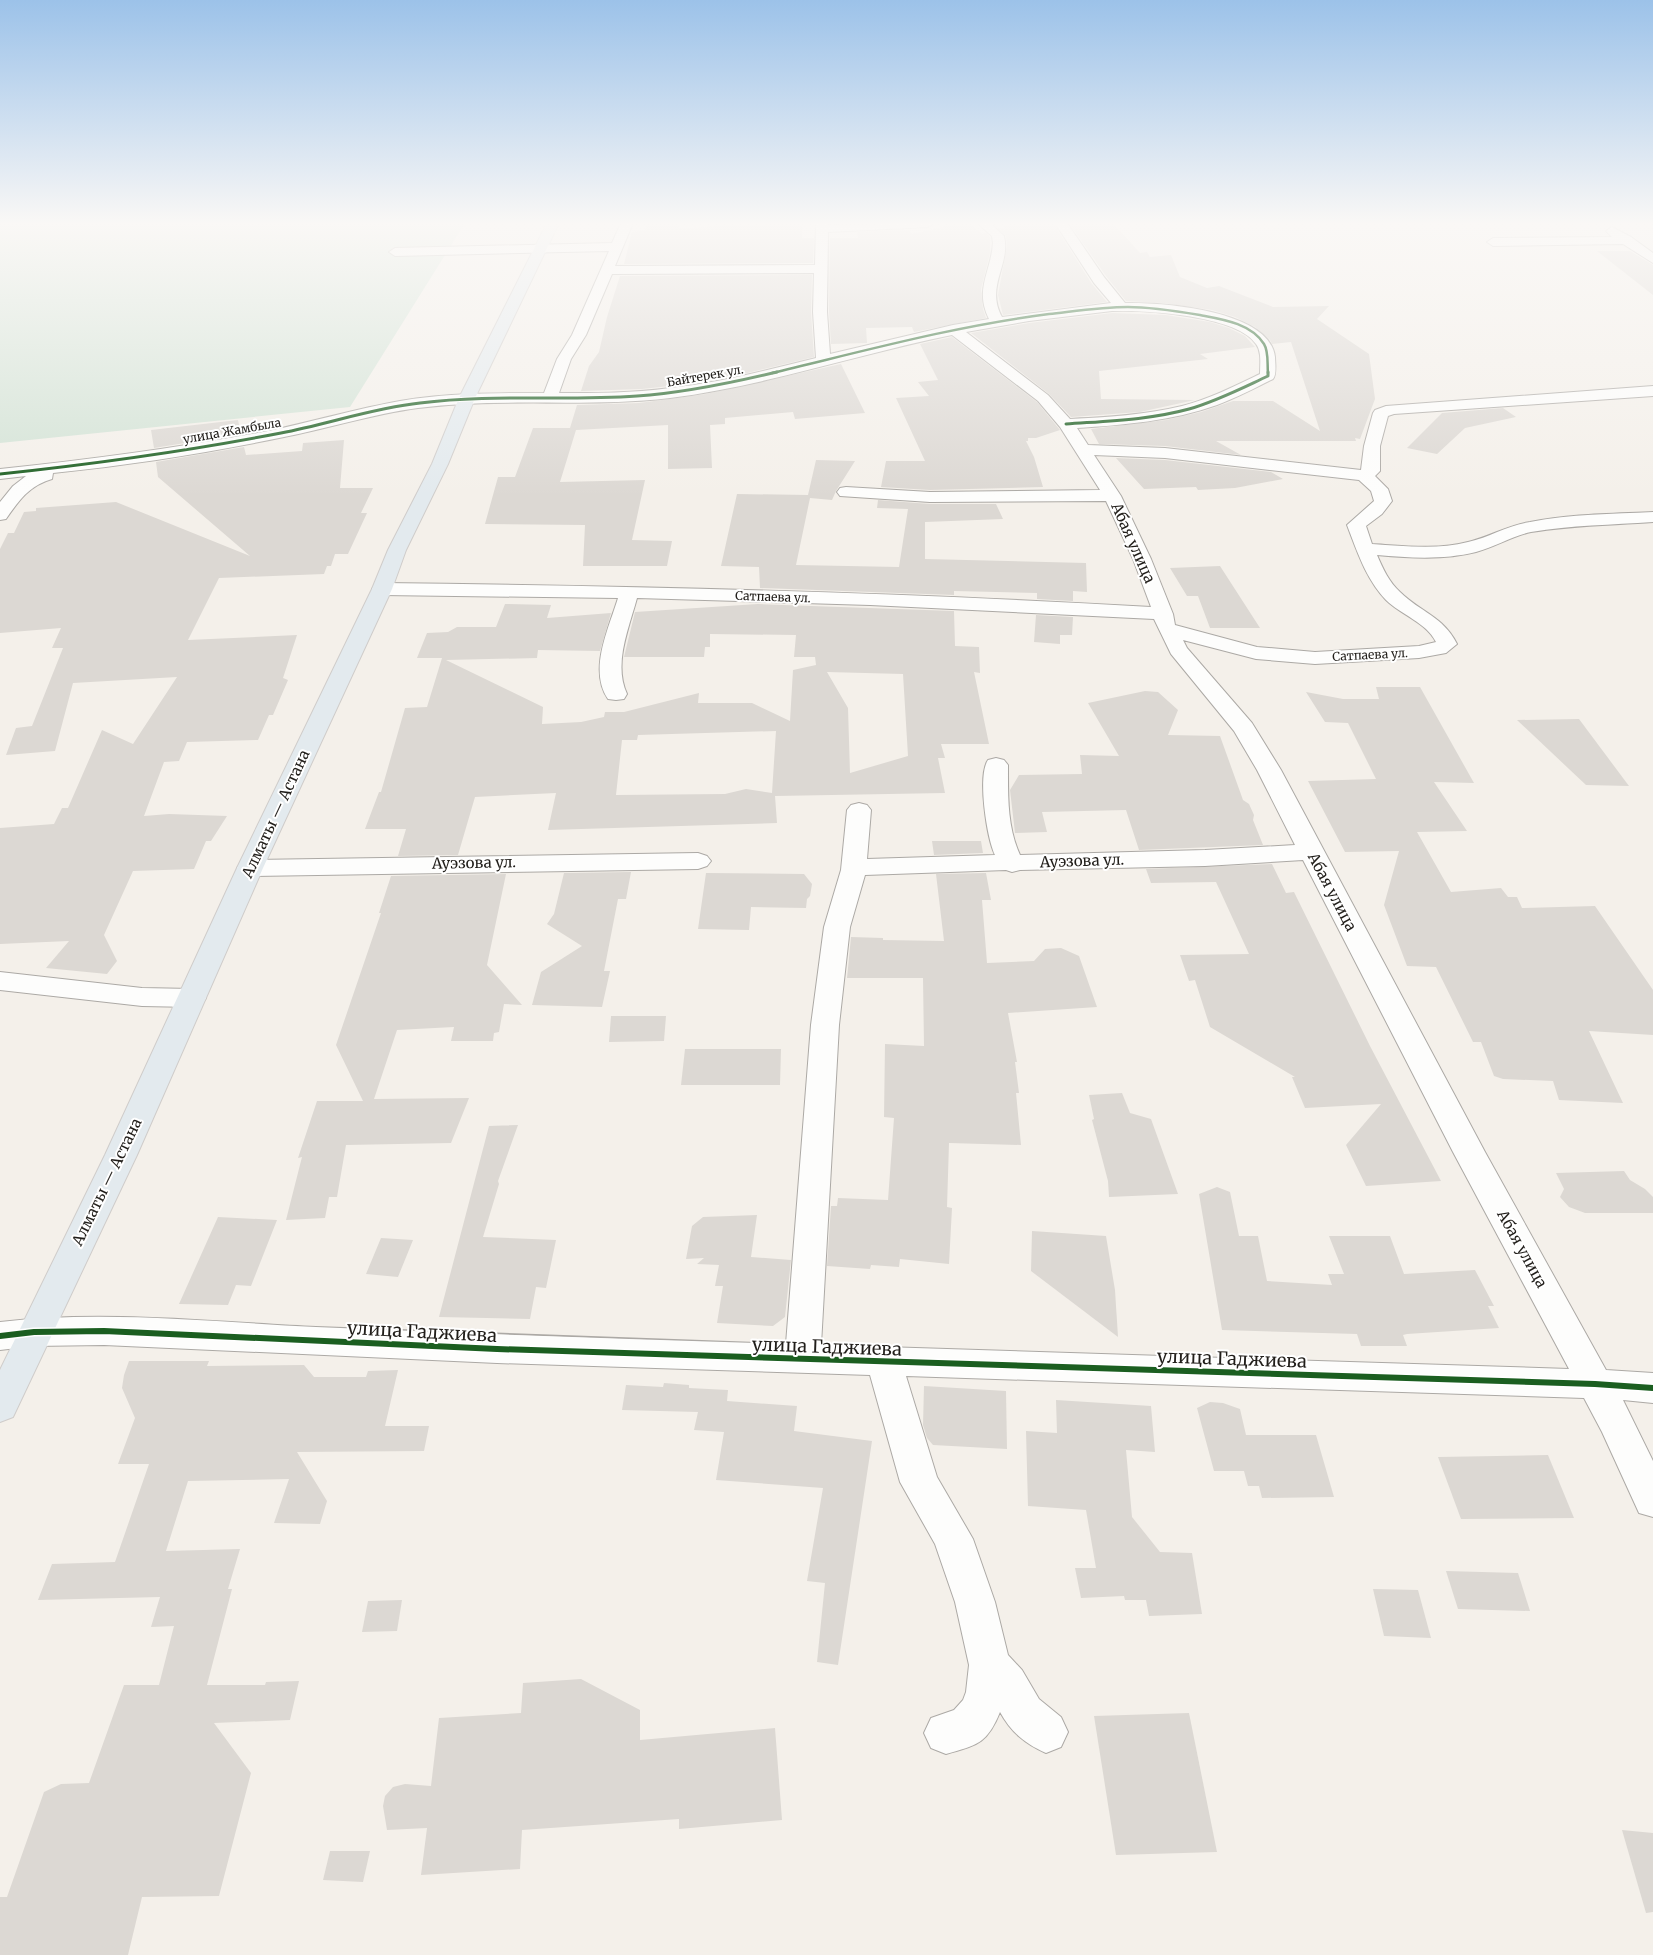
<svg xmlns="http://www.w3.org/2000/svg" width="1653" height="1955" font-family="Merriweather,serif">
<rect width="100%" height="100%" fill="#f4f0ea"/>
<polygon fill="#d3e3d6" points="0,223 465,223 350,407 0,443"/>
<g fill="#dcd8d3" fill-rule="evenodd">
<polygon points="648,223 680,224 679,228 802,223 802,238 814,238 813,263 624,264 632,232 644,231"/>
<polygon points="1015,223 1053,223 1092,284 1107,302 1003,315 998,295 1007,246 1006,236 999,229"/>
<polygon points="1069,223 1113,223 1140,253 1147,252 1150,257 1171,255 1180,277 1207,288 1219,286 1273,307 1329,306 1317,319 1369,354 1375,399 1360,439 1355,438 1356,441 1216,441 1241,455 1165,446 1099,444 1091,429 1166,420 1201,412 1233,401 1273,401 1320,431 1291,342 1272,344 1270,340 1255,327 1235,317 1212,310 1163,303 1126,301 1106,276"/>
<polygon points="971,224 982,234 986,233 990,237 990,253 981,289 983,309 986,318 914,332 912,327 866,328 867,343 831,344 829,312 830,238 858,238 857,232 909,230 912,234 952,225"/>
<polygon points="1597,251 1630,251 1653,265 1653,295"/>
<polygon points="812,275 811,312 814,357 743,374 688,384 642,389 581,391 589,366 599,352 607,317 620,276"/>
<polygon points="1112,313 1166,315 1210,322 1229,328 1245,336 1255,347 1200,354 1208,359 1099,371 1101,399 1195,400 1140,412 1071,417 1049,394 971,333 1029,323"/>
<polygon points="952,337 1037,402 1060,430 1036,438 1028,438 1028,441 1026,441 1034,457 1043,487 930,490 881,487 886,461 925,461 896,398 929,396 918,382 938,380 920,344"/>
<polygon points="841,364 865,413 795,419 793,412 725,418 725,424 710,425 712,468 668,469 668,425 576,430 560,482 645,480 632,540 672,541 667,566 583,566 585,525 485,524 498,477 515,477 533,428 570,428 577,405 639,403 706,394"/>
<polygon points="1503,408 1516,417 1465,428 1437,454 1407,448 1442,413"/>
<polygon points="238,420 241,434 154,448 151,430"/>
<polygon points="344,440 340,488 373,488 361,513 367,513 348,554 335,554 331,566 327,566 324,574 219,578 188,640 297,635 283,678 288,680 273,715 269,715 258,740 187,742 179,761 164,762 144,816 169,814 227,816 211,841 206,841 194,869 133,871 104,935 117,961 107,974 46,968 69,941 0,944 0,828 54,824 62,808 68,808 102,730 133,744 177,677 73,683 55,751 6,755 16,728 32,726 63,648 52,648 61,628 0,633 0,549 8,533 14,533 24,512 36,511 36,508 116,502 250,556 158,477 156,462 244,447 246,455 302,451 303,443"/>
<polygon points="1116,458 1165,460 1271,472 1283,479 1235,488 1198,490 1196,487 1144,489"/>
<polygon points="816,460 855,461 836,491 832,500 810,498 796,565 899,567 908,509 877,508 878,500 930,504 996,504 1003,519 925,522 925,559 1086,563 1087,592 1073,591 1073,601 1037,599 1037,593 954,591 954,595 760,588 759,567 721,566 737,494 808,495"/>
<polygon points="1220,566 1260,628 1210,628 1198,596 1187,596 1170,568"/>
<path d="M505 604 551 605 547 618 611 613 600 651 538 650 537 658 446 660 543 707 542 724 581 722 604 717 605 712H624L699 693 698 703H752L790 721 793 670 816 665 815 657H794L796 635 710 634V647H705L704 657H624L635 612 758 604 954 611 955 646 979 647 980 673 974 672 989 744H941L945 758H938L945 793 775 796 777 823 548 830 556 793 475 797 458 855 398 856 406 829H365L379 792H381L405 708 427 707 442 658H417L427 633 448 632 457 627H496ZM827 672 903 674 908 756 850 773 848 708ZM776 731 772 793 746 789 725 794 616 795 622 740H637L638 735Z"/>
<polygon points="1036,615 1073,617 1072,635 1060,635 1060,644 1034,642"/>
<polygon points="1376,687 1420,687 1474,783 1434,782 1467,831 1417,832 1451,892 1501,888 1508,897 1517,897 1522,908 1595,906 1653,990 1653,1035 1589,1031 1623,1103 1559,1100 1553,1081 1503,1079 1494,1076 1481,1042 1473,1042 1436,967 1407,966 1384,905 1399,851 1345,852 1308,781 1376,779 1348,723 1325,722 1306,692 1343,699 1379,699"/>
<polygon points="1145,691 1158,692 1178,710 1168,735 1220,736 1243,800 1249,804 1254,815 1253,820 1263,845 1139,850 1126,810 1042,812 1047,832 1015,833 1010,790 1019,775 1082,774 1080,755 1119,756 1088,703"/>
<polygon points="1579,719 1629,786 1586,785 1517,720"/>
<polygon points="932,841 981,841 983,853 934,855"/>
<polygon points="1272,864 1286,893 1294,892 1370,1046 1441,1181 1366,1186 1346,1145 1381,1104 1305,1108 1292,1077 1295,1077 1210,1027 1195,980 1189,981 1180,955 1249,954 1216,882 1151,883 1146,869"/>
<polygon points="631,872 626,899 618,899 604,971 610,971 602,1007 532,1005 541,972 582,946 547,924 554,914 564,873"/>
<polygon points="706,873 804,874 812,884 810,896 807,899 806,908 751,907 749,930 698,929"/>
<polygon points="986,873 991,900 982,900 987,963 1034,961 1045,949 1061,948 1079,956 1097,1007 1008,1013 1017,1062 1015,1062 1019,1093 1016,1093 1021,1145 949,1143 947,1207 952,1208 949,1264 900,1259 899,1267 871,1265 870,1269 827,1266 831,1206 837,1206 838,1198 888,1200 894,1118 884,1117 885,1044 924,1046 923,978 847,978 851,937 883,938 883,940 944,941 936,874"/>
<polygon points="506,874 487,965 522,1005 504,1004 499,1032 494,1033 493,1041 451,1041 454,1027 397,1030 374,1099 469,1098 451,1143 346,1145 337,1197 329,1197 325,1218 286,1220 302,1157 298,1158 317,1101 363,1101 336,1045 381,913 379,913 391,876"/>
<polygon points="611,1016 666,1016 664,1041 609,1042"/>
<polygon points="685,1049 781,1049 780,1085 681,1085"/>
<polygon points="1122,1093 1130,1113 1151,1119 1178,1194 1109,1197 1108,1181 1092,1120 1094,1119 1089,1095"/>
<polygon points="518,1125 498,1181 499,1184 483,1237 556,1240 546,1288 536,1287 530,1319 439,1317 489,1126"/>
<polygon points="1624,1171 1630,1180 1645,1189 1653,1197 1653,1213 1585,1213 1569,1207 1560,1197 1564,1189 1556,1173"/>
<polygon points="1217,1187 1230,1192 1239,1236 1258,1236 1267,1281 1332,1285 1328,1274 1344,1274 1329,1236 1390,1236 1404,1274 1475,1270 1494,1306 1488,1306 1499,1328 1407,1334 1403,1335 1407,1346 1361,1346 1357,1334 1222,1330 1199,1194"/>
<polygon points="757,1215 751,1257 791,1260 785,1317 773,1326 717,1323 723,1286 715,1286 719,1265 697,1264 704,1258 686,1259 692,1226 703,1217"/>
<polygon points="218,1217 277,1220 251,1286 236,1285 228,1305 179,1304"/>
<polygon points="1032,1231 1106,1236 1115,1290 1118,1337 1031,1271"/>
<polygon points="381,1238 413,1240 398,1277 366,1274"/>
<polygon points="129,1361 209,1361 207,1366 304,1365 314,1377 366,1377 368,1371 398,1370 385,1426 429,1426 424,1451 297,1452 327,1501 320,1524 274,1523 289,1479 188,1481 166,1551 240,1549 228,1589 232,1589 207,1685 265,1685 266,1682 299,1681 290,1720 214,1723 251,1773 219,1896 142,1897 128,1955 0,1955 0,1897 7,1897 44,1792 61,1784 89,1783 124,1685 159,1685 174,1626 151,1627 160,1597 38,1600 52,1564 115,1562 149,1464 118,1464 135,1418 122,1388 124,1375"/>
<polygon points="664,1383 689,1385 689,1388 728,1390 727,1401 797,1406 794,1431 872,1441 838,1665 817,1662 825,1583 807,1581 823,1488 716,1480 724,1432 694,1430 698,1412 622,1410 626,1385 663,1387"/>
<polygon points="924,1386 1006,1391 1007,1449 933,1445 927,1438 923,1425"/>
<polygon points="1056,1400 1151,1406 1155,1452 1126,1450 1132,1517 1160,1552 1192,1553 1202,1614 1149,1616 1146,1600 1125,1600 1124,1596 1081,1598 1075,1568 1096,1568 1086,1510 1028,1506 1026,1431 1057,1433"/>
<polygon points="1210,1402 1223,1403 1240,1409 1246,1435 1316,1435 1334,1497 1262,1498 1259,1486 1248,1486 1244,1471 1214,1471 1197,1408"/>
<polygon points="1548,1455 1574,1518 1461,1519 1438,1457"/>
<polygon points="1446,1571 1518,1573 1530,1611 1458,1609"/>
<polygon points="1373,1589 1418,1590 1431,1638 1384,1636"/>
<polygon points="402,1600 397,1631 362,1632 368,1601"/>
<polygon points="581,1679 640,1710 640,1740 775,1728 782,1820 679,1829 679,1819 522,1830 520,1869 421,1875 427,1828 387,1830 383,1806 385,1796 393,1787 405,1784 431,1786 439,1718 521,1713 523,1683"/>
<polygon points="1189,1713 1217,1852 1116,1855 1094,1716"/>
<polygon points="1622,1830 1653,1833 1653,1912 1646,1913"/>
<polygon points="330,1851 370,1851 363,1882 323,1880"/>
</g>
<g fill="none" stroke-linecap="round" stroke-linejoin="round">
<g stroke="#aca9a5" stroke-width="2">
<g id="street">
<path d="M621 223H633L615 266 815 265 816 223H828V225L934 223 928 227 828 232 827 312 830 354 953 325 989 319C974 289 991 272 993 243L992 236 977 223H990L1004 236C1011 265 985 286 1002 317L1111 303 1094 283 1055 223H1067L1104 277 1125 303C1161 302 1270 310 1275 357 1275 363 1277 374 1273 379 1255 388 1236 398 1217 405 1172 421 1124 425 1077 428L1088 445 1165 448 1361 470 1364 446 1373 413 1375 410 1386 406 1653 386V396L1394 414 1388 416 1380 446V471L1375 476 1388 489 1392 501 1382 514 1366 526 1372 544C1404 546 1438 550 1468 542 1490 537 1508 525 1530 522 1571 514 1612 514 1653 512V522C1612 525 1571 525 1531 532 1512 536 1495 547 1476 552 1444 560 1410 558 1377 555 1383 569 1389 582 1400 592 1420 612 1443 616 1457 644L1446 653 1419 658 1315 664 1256 659 1183 640 1187 648 1252 723 1281 770 1485 1152 1606 1370 1653 1373V1403L1623 1400 1653 1461V1517L1639 1513 1602 1432 1584 1398 906 1376 937 1477 973 1539 995 1602 1008 1655 1022 1670 1039 1699 1061 1717 1068 1732 1061 1747 1046 1753C1025 1744 1011 1732 1000 1712 987 1744 977 1745 946 1754L931 1748 924 1733 931 1718 954 1710 963 1700 966 1692 969 1665 955 1602 935 1544 900 1482 870 1375 497 1363 104 1345 34 1346 0 1350V1322C103 1310 212 1322 316 1327 472 1334 629 1339 786 1344L811 1025 824 927 841 870 847 810 851 805 859 803 867 805 871 810 867 859 995 855C987 838 977 776 988 760L996 758 1004 760 1008 765C1008 795 1007 827 1020 855L1205 850 1295 845 1257 770 1234 731 1171 654 1154 619 870 605 637 598C629 628 613 664 627 694L624 699 616 700 608 699C588 670 609 628 618 598L382 595 375 593 372 589 375 585 382 583C638 586 895 592 1151 607L1133 559 1106 501 930 502 840 496 837 492 840 488 846 487 930 492 1100 490 1060 427 1038 401 952 335C858 354 765 386 670 398 586 408 502 397 418 408 373 414 329 428 284 437 208 453 131 465 53 473L52 479C30 485 19 500 6 519L0 520V502L13 486 26 476 0 479V469C88 460 176 448 263 432 309 423 354 409 400 401 447 393 496 393 544 393L557 359 572 335 609 251 395 256 389 252 395 248 612 243ZM814 273 813 312 816 358C767 370 719 383 670 388 633 393 596 393 559 393L571 359 586 335 612 274ZM1112 311C1144 310 1237 315 1256 344 1262 352 1260 364 1260 374 1235 386 1209 399 1182 406 1145 415 1107 417 1070 419L1048 395 966 332 1029 321ZM1094 455 1165 458 1359 480 1371 491 1374 501 1347 525C1357 551 1366 579 1386 600 1401 615 1426 622 1436 642L1419 646 1315 652 1257 647 1175 625 1173 614 1151 559 1121 496ZM1303 860 1453 1152 1569 1369 821 1345 839 1025 850 927 865 875 1006 870 1012 872 1020 870 1205 866Z"/>
<polygon points="1612,227 1631,237 1653,253 1653,263 1623,244 1493,246 1487,242 1493,238 1612,237 1606,231"/>
<polygon points="698,853 707,856 711,861 707,866 698,869 250,876 241,873 237,868 241,863 250,860"/>
<polygon points="0,972 142,988 192,989 202,992 206,998 202,1004 192,1007 142,1006 0,990"/>
</g>
</g>
<g stroke="#cfccca" stroke-width="2">
<polygon id="highway" points="547,223 559,223 475,398 448,464 406,550 392,589 263,868 137,1155 13,1417 0,1422 0,1370 105,1155 237,868 372,589 388,550 432,464 459,398"/>
</g>
<use href="#street" fill="#fdfdfc" fill-rule="evenodd"/>
<use href="#highway" fill="#e3eaee" fill-rule="evenodd"/>
<g stroke="#fff" stroke-width="4">
<path id="cycleway-far2" d="M772 373C864 351 955 326 1049 314 1076 311 1102 307 1128 307 1152 307 1176 311 1200 315 1221 319 1251 323 1264 344 1269 352 1267 364 1268 373"/>
</g>
<g stroke="#fff" stroke-width="5">
<g id="cycleway-far1">
<path d="M1066 424C1107 421 1149 420 1189 409 1217 401 1242 388 1268 376V372"/>
<path d="M0 474C94 464 188 451 281 433 328 424 373 408 420 403 492 394 565 401 637 396 684 393 731 383 777 372"/>
</g>
</g>
<g stroke="#fff" stroke-width="9">
<polyline id="cycleway" points="0,1336 34,1332 104,1331 497,1349 1595,1384 1653,1388"/>
</g>
<use href="#cycleway-far2" stroke="#1b5e20" stroke-width="2.5"/>
<use href="#cycleway-far1" stroke="#1b5e20" stroke-width="3"/>
<use href="#cycleway" stroke="#1b5e20" stroke-width="6"/>
</g>
<linearGradient id="sky" x2="0" y2="1"><stop stop-color="#9cc2e9"/><stop offset="0.45" stop-color="#faf8f6"/><stop offset="1" stop-color="#faf8f6" stop-opacity="0"/></linearGradient>
<rect width="1653" height="497" fill="url(#sky)"/>
<g text-anchor="middle" stroke-width="4" stroke-linejoin="round" paint-order="stroke">
<g font-size="12" fill="#211e1a" stroke="#fff">
<text transform="translate(705 376) rotate(-10)" y="4">Байтерек ул.</text>
<text transform="translate(232 431) rotate(-10)" y="4">улица Жамбыла</text>
<text transform="translate(773 597) rotate(2)" y="4">Сатпаева ул.</text>
<text transform="translate(1370 655) rotate(-3)" y="4">Сатпаева ул.</text>
</g>
<g font-size="15" fill="#211e1a" stroke="#fff">
<text transform="translate(1133 543) rotate(66)" y="5">Абая улица</text>
<text transform="translate(276 814) rotate(-65)" y="5">Алматы — Астана</text>
<text transform="translate(1082 861) rotate(-2)" y="5">Ауэзова ул.</text>
<text transform="translate(474 863) rotate(-1)" y="5">Ауэзова ул.</text>
<text transform="translate(1332 892) rotate(62)" y="5">Абая улица</text>
<text transform="translate(107 1182) rotate(-64)" y="5">Алматы — Астана</text>
<text transform="translate(1522 1249) rotate(61)" y="5">Абая улица</text>
</g>
<g font-size="18" fill="#211e1a" stroke="#fff">
<text transform="translate(422 1332) rotate(3)" y="6">улица Гаджиева</text>
<text transform="translate(827 1347) rotate(2)" y="6">улица Гаджиева</text>
<text transform="translate(1232 1359) rotate(2)" y="6">улица Гаджиева</text>
</g>
</g>
</svg>
